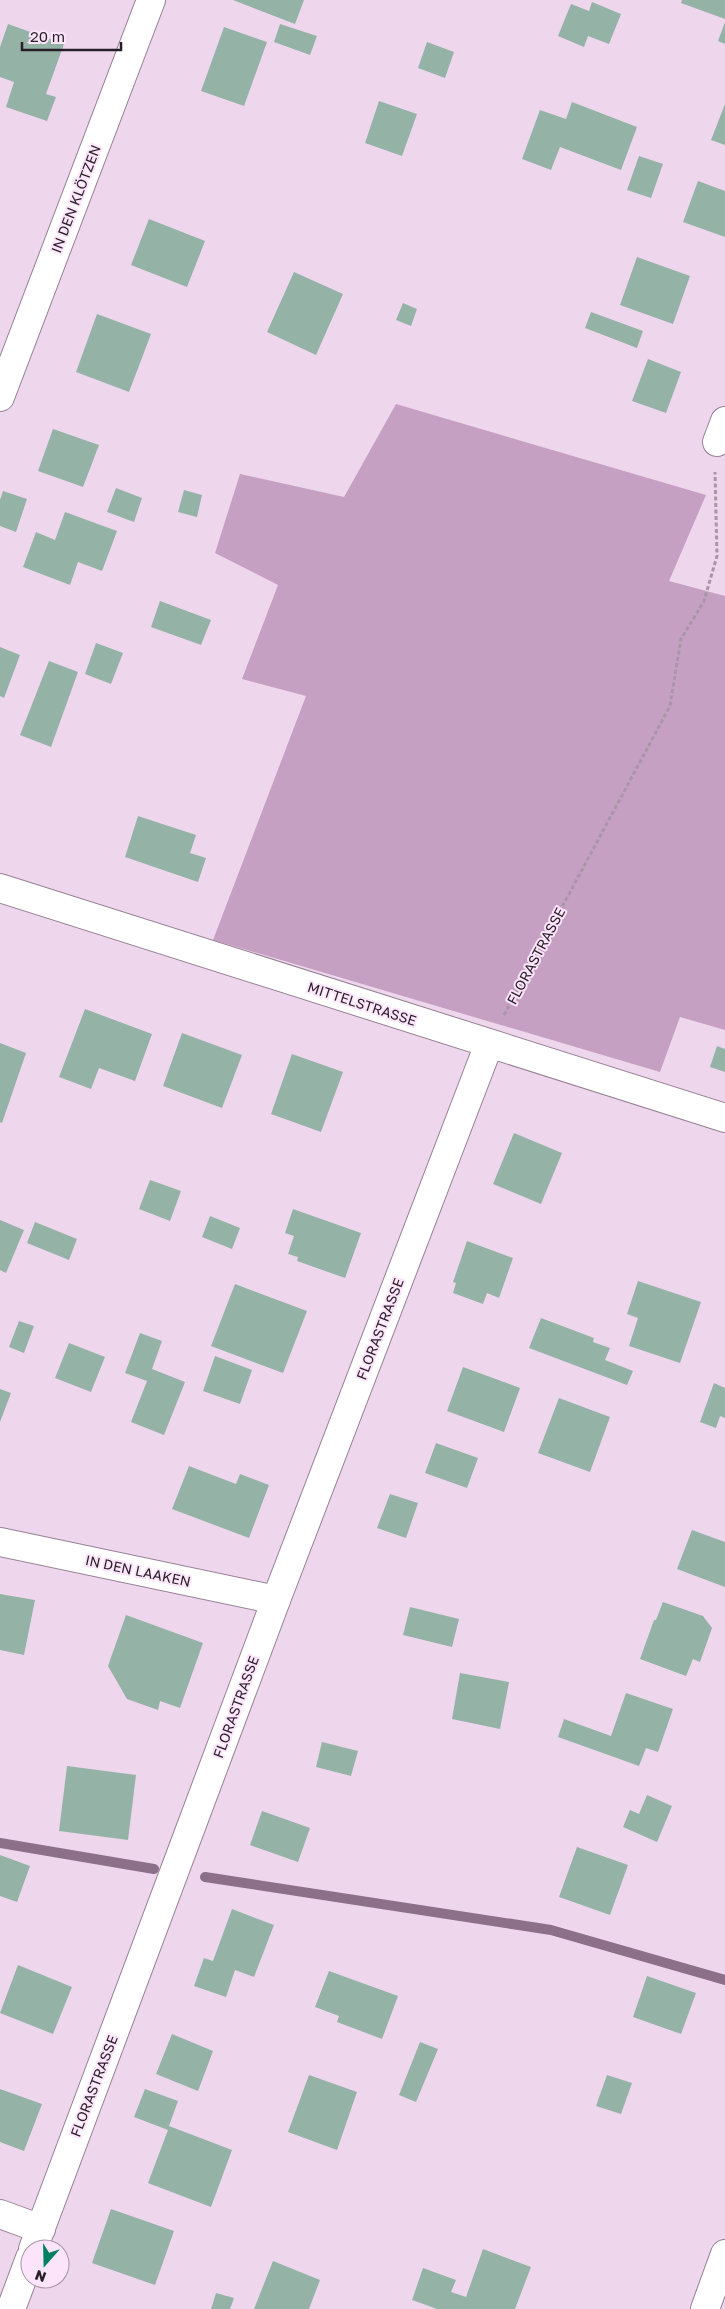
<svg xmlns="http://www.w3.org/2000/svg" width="725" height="2309" font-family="'Golos Text',sans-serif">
<rect width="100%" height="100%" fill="#eed7ed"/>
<polygon fill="#c5a0c3" points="396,404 706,495 669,581 725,596 725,1030 680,1017 660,1072 213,940 306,696 242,679 278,585 215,553 240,474 344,497"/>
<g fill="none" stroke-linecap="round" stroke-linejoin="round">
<g stroke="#8c708a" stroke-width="10">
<polyline points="0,1843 154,1869"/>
<polyline points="205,1877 551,1930 725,1980"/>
</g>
</g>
<g fill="#94b3a6">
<polygon points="233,0 304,0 295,24"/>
<polygon points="682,0 725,0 725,19 681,3"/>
<polygon points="592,2 621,14 609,44 588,36 584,47 558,36 571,4 589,11"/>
<polygon points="725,22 725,44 718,41"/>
<polygon points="8,24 64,44 46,94 56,97 47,121 6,107 14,82 0,77 0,47"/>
<polygon points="280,24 317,36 310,55 274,42"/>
<polygon points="224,27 267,42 244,106 201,91"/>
<polygon points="427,42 454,52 445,78 418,68"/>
<polygon points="379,101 417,114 402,156 365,143"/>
<polygon points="572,102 637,127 621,170 560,147 551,170 522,159 540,110 566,119"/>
<polygon points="725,104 725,145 711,140"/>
<polygon points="639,156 663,164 651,198 627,190"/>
<polygon points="698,181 725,191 725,237 683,222"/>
<polygon points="149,219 205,241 187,287 131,265"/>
<polygon points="637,257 690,276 673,324 620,305"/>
<polygon points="294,272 343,294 316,355 267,332"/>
<polygon points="403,303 417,309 411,326 396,320"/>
<polygon points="591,312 643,331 637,348 585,328"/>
<polygon points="97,314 151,334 129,392 76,372"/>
<polygon points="648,359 681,372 666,413 632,401"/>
<polygon points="53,429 99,445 83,487 38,471"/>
<polygon points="116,488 142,498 134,522 107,512"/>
<polygon points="184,490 202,495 197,517 178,512"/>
<polygon points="3,491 27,499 16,532 0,526 0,500"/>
<polygon points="65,512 117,531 102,571 78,562 70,585 23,567 36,532 55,540"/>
<polygon points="160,601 211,620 201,645 151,627"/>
<polygon points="96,643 123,653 111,684 85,674"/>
<polygon points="0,647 20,655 4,698 0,696"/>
<polygon points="49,661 78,672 51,747 20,735"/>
<polygon points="138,816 196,835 190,853 206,858 198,882 125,857"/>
<polygon points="85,1009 152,1034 135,1081 99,1068 91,1089 59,1077"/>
<polygon points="182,1033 242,1055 222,1108 163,1086"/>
<polygon points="0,1043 26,1053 2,1123 0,1122"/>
<polygon points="717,1046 725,1049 725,1072 710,1067"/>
<polygon points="292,1054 343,1072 321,1132 271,1114"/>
<polygon points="514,1133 562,1153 541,1204 493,1184"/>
<polygon points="150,1180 181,1191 170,1221 139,1209"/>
<polygon points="293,1209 361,1233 345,1278 297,1261 298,1257 288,1254 294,1236 285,1233"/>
<polygon points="210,1216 240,1228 232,1249 202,1237"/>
<polygon points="0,1220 24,1230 6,1273 0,1270"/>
<polygon points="35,1222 77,1239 69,1260 27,1243"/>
<polygon points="467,1241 513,1258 499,1298 487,1293 483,1304 453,1293 456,1283 453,1282"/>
<polygon points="638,1281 701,1302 680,1363 629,1346 638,1318 627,1314"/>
<polygon points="235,1284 307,1311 283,1373 211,1346"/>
<polygon points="541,1318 594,1338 593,1342 610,1348 605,1360 633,1371 627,1385 529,1348"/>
<polygon points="19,1321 34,1326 24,1353 9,1347"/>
<polygon points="140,1333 162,1341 152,1369 185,1382 164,1435 131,1422 147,1381 125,1373"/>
<polygon points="69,1343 105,1357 91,1392 55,1378"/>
<polygon points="215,1356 252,1370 240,1404 203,1391"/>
<polygon points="463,1367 520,1388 504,1432 447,1411"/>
<polygon points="714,1383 725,1388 725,1418 720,1416 716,1428 700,1422"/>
<polygon points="0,1389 11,1393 0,1422"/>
<polygon points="559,1398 610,1417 590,1472 538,1453"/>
<polygon points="436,1443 478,1458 467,1488 425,1473"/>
<polygon points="189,1466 236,1484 240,1474 269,1485 249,1538 172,1509"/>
<polygon points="390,1494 418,1503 406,1538 377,1528"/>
<polygon points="692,1530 725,1542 725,1587 677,1569"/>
<polygon points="0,1594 35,1600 24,1655 0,1650"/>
<polygon points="663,1602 703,1616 712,1628 700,1662 693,1659 686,1676 640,1659 654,1620 656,1620"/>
<polygon points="410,1607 459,1619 452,1647 403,1635"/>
<polygon points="126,1615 203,1643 180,1708 160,1701 158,1710 127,1699 108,1666"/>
<polygon points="460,1673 509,1682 500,1729 452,1719"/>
<polygon points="626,1693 673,1709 658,1752 646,1748 639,1766 558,1737 564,1719 611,1736"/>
<polygon points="322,1742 358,1751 351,1776 316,1767"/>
<polygon points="67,1766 136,1775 128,1840 59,1831"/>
<polygon points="647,1795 672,1806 657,1842 623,1827 630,1810 639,1814"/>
<polygon points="262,1811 310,1828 298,1862 250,1845"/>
<polygon points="577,1847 628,1865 610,1915 559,1897"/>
<polygon points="0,1855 30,1866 17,1902 0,1896"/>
<polygon points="232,1909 274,1925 254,1977 235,1970 226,1997 194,1986 204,1958 213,1961"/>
<polygon points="18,1965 72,1987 53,2034 0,2013"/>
<polygon points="329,1971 398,1996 382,2039 337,2022 339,2016 315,2007"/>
<polygon points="647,1976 696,1993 681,2034 633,2017"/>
<polygon points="172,2034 213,2051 198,2091 156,2074"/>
<polygon points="420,2042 438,2049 416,2102 399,2095"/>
<polygon points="309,2075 357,2092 337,2150 288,2132"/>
<polygon points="607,2075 632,2083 621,2114 596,2106"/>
<polygon points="0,2089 42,2104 24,2151 0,2142"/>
<polygon points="145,2089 178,2101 169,2126 232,2150 211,2207 148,2183 168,2130 134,2117"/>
<polygon points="111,2209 174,2231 155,2285 92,2263"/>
<polygon points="483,2249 531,2267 515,2309 437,2309 412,2300 423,2268 456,2280 451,2292 466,2297"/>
<polygon points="273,2261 320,2280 309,2309 254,2309"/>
<polygon points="216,2293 234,2298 230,2309 211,2309"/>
</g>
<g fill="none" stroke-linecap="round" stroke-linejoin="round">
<g stroke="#968194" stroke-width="30">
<g id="minor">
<polyline points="0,397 151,0"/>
<polyline points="717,442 725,421"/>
<polyline points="0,888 725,1118"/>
<polyline points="0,1542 276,1600"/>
<polyline points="0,2214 41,2229"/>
<polyline points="33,2249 276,1600 489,1044"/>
<polyline points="11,2309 30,2258"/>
<polyline points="705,2309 725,2254"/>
</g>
</g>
<polyline stroke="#a896a7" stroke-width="3" stroke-dasharray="4 2.5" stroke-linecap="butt" points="504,1015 670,706 681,639 704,601 717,556 715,472"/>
<use href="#minor" stroke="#fff" stroke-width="28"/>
</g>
<g text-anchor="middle" stroke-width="4" stroke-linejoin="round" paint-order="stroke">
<g font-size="14" fill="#271f27" stroke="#fce4fa">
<text transform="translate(76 199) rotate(-69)" y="5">IN DEN KLÖTZEN</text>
<text transform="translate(536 956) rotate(-62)" y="5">FLORASTRASSE</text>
<text transform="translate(362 1004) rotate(18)" y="5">MITTELSTRASSE</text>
<text transform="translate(380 1329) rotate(-69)" y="5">FLORASTRASSE</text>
<text transform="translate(138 1571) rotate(12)" y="5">IN DEN LAAKEN</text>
<text transform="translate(236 1707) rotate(-70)" y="5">FLORASTRASSE</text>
<text transform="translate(94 2086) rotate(-69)" y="5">FLORASTRASSE</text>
</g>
</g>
<g transform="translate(45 2264) rotate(200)"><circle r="24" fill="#fce4fa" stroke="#a795a6"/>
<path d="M0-4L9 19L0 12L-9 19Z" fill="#028061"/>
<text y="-8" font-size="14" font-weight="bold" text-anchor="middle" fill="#271f27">N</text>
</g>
<path d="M22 42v8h99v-8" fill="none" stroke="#271f27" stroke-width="2.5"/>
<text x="30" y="42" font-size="15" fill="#271f27" stroke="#fce4fa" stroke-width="4" paint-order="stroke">20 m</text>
</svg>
